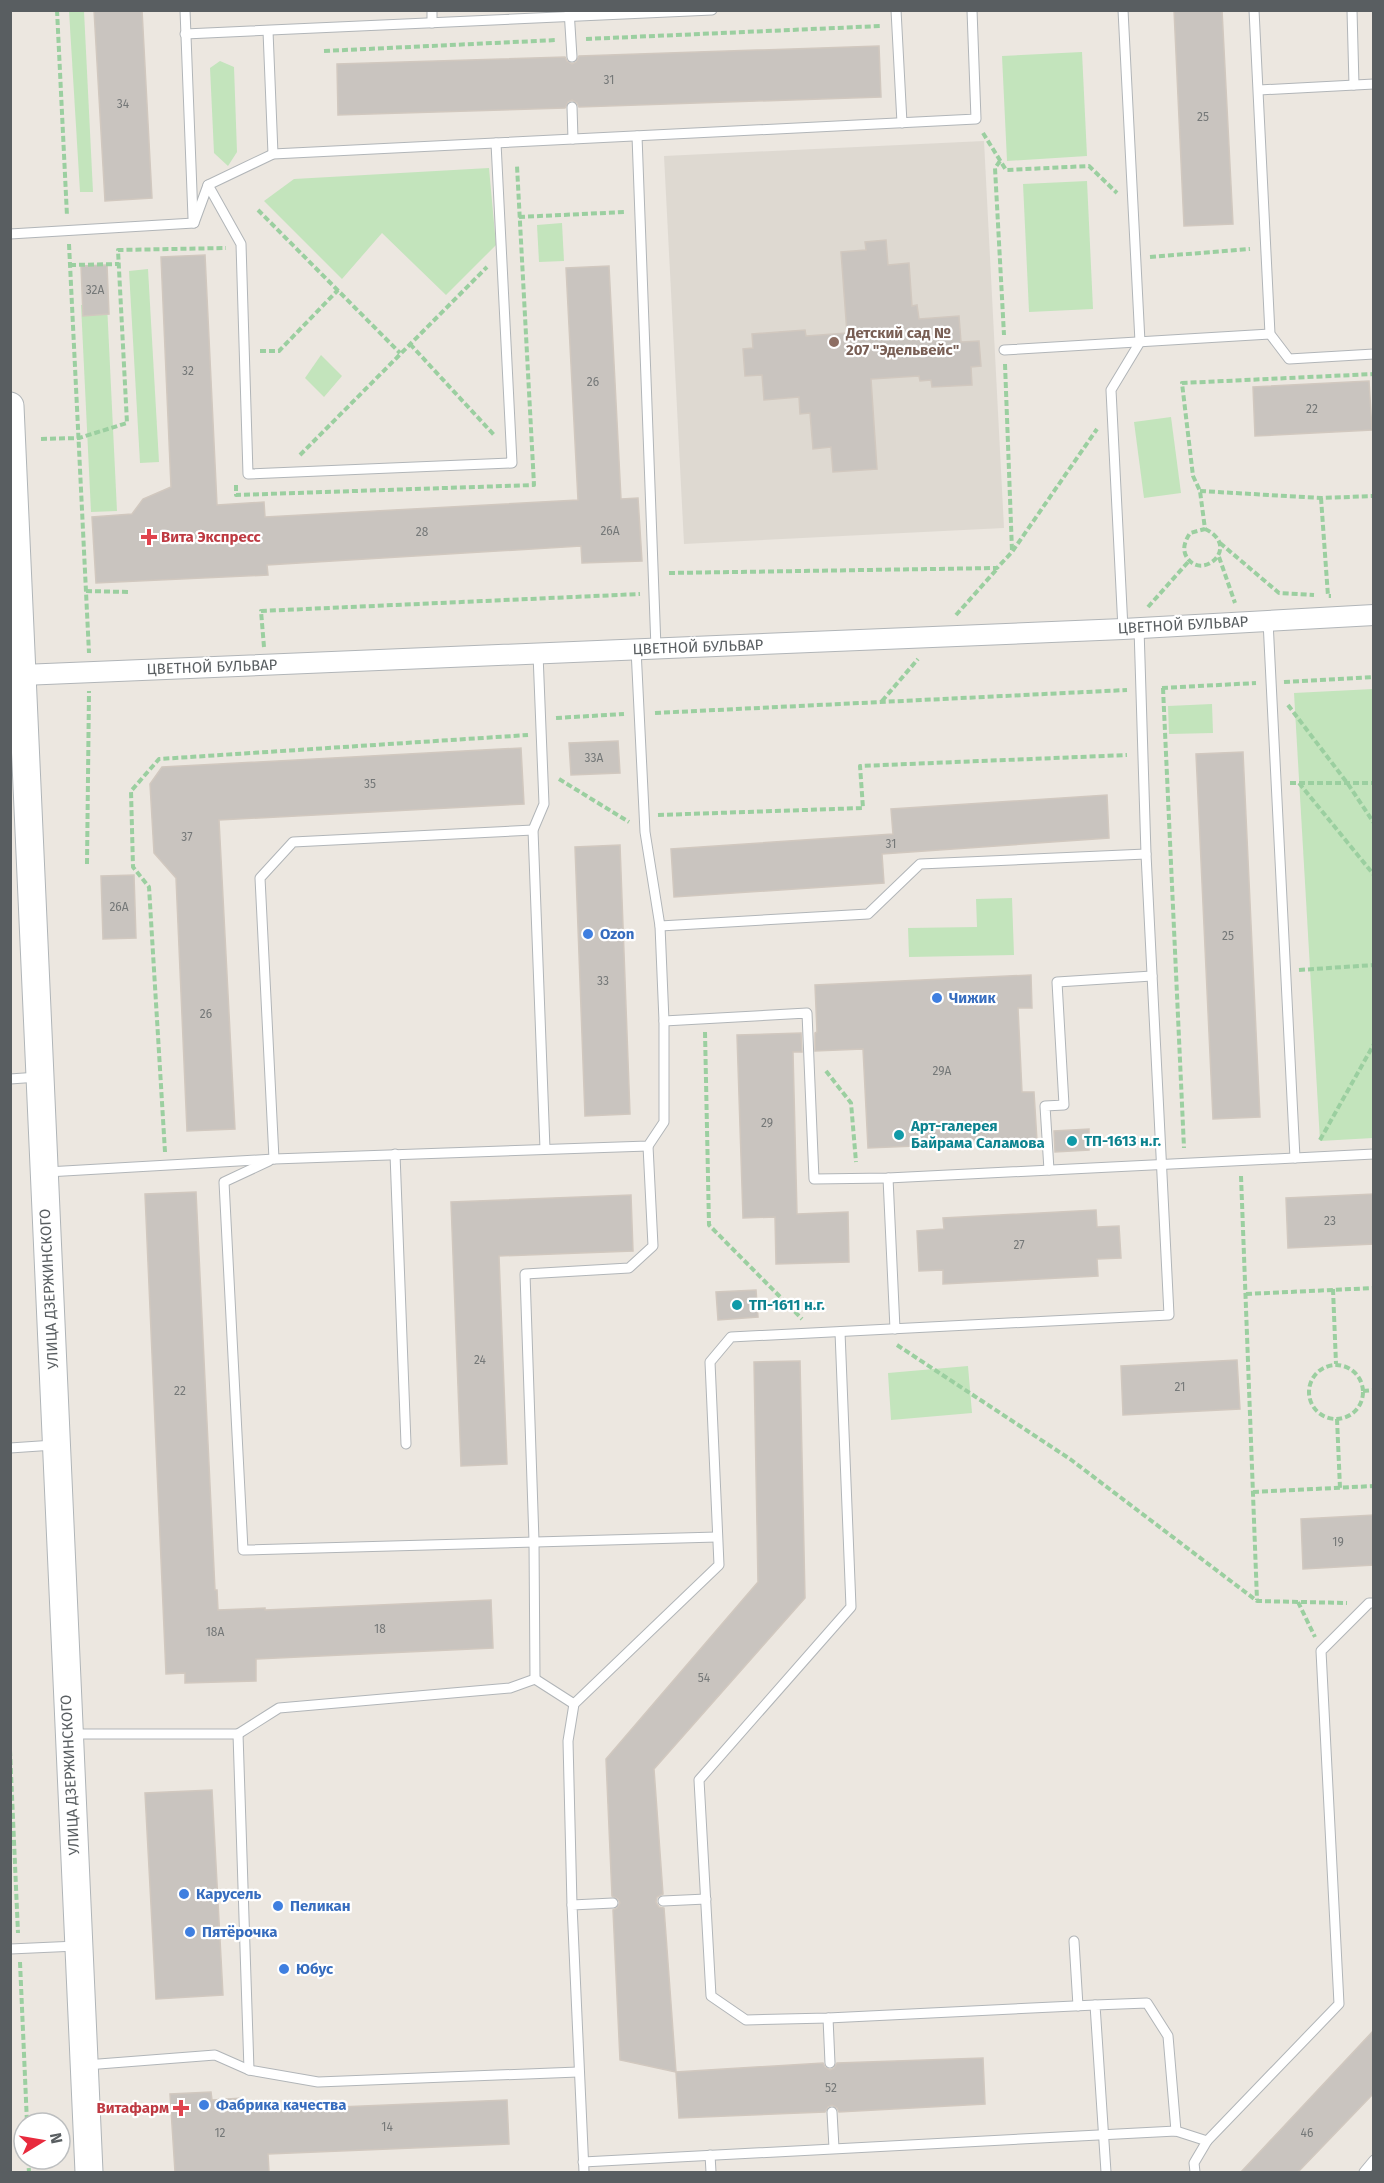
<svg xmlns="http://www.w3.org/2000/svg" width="1384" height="2183" font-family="'Fira Sans',sans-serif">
<rect width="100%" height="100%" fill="#ece7e0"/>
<polygon fill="#ded9d1" points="984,141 1004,528 684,544 664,156"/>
<g fill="#c3e4bc">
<polygon points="69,11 84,11 93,192 80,192"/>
<polygon points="1082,52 1087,156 1007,161 1002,56"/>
<polygon points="220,61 234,67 237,152 228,166 214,153 210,68"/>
<polygon points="489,168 496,245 446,295 382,233 342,279 264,201 294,179"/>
<polygon points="1087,181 1093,309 1029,312 1023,184"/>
<polygon points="562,223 564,261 539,262 537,225"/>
<polygon points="148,269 159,462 140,463 129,271"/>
<polygon points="107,304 117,511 91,512 81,305"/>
<polygon points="321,355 342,376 324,397 305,378"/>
<polygon points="1171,417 1181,493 1144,498 1134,422"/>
<polygon points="1373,689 1373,1138 1320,1141 1294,693"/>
<polygon points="1212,704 1213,733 1169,734 1168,706"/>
<polygon points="1012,898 1014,955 909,957 908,928 977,927 976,899"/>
<polygon points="968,1366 972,1413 891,1420 888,1373"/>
</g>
<g fill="#c9c4bf" stroke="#d1c8bf" stroke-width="1.5">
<polygon points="94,10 142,10 152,198 105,201"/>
<polygon points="1174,10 1222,10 1233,224 1184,226"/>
<polygon points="879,46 881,97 579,107 577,103 572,100 568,102 565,108 338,115 337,64 565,57 567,61 572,64 576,62 579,56"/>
<polygon points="886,240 888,265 909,263 912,306 917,305 919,319 959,316 961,342 979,341 981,366 971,367 972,385 932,387 931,380 920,381 919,376 871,379 877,469 833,472 831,447 813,449 810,413 800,414 799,397 764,400 762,375 745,376 743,349 753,348 752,334 805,330 806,336 847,333 841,252 866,250 865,242"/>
<polygon points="205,255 217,505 264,502 265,517 578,500 566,268 609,266 621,499 638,498 642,561 582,563 581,546 267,565 268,575 96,583 92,517 132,514 143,499 171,487 161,257"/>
<polygon points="107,265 109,314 83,316 81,266"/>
<polygon points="1369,381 1372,430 1255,436 1253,387"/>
<polygon points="618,741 620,773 571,775 569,743"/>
<polygon points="521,748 524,804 219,820 235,1129 187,1131 176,878 154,853 150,784 162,767"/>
<polygon points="1243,752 1260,1117 1213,1119 1196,754"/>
<polygon points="1107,795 1109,838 882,854 884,883 674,897 671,849 893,834 891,809"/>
<polygon points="620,845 630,1114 585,1116 575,847"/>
<polygon points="134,875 136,938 103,939 101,876"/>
<polygon points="1031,975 1032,1008 1018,1008 1022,1092 1034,1092 1037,1141 868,1148 863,1049 815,1051 815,1033 817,1032 815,985"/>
<polygon points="801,1033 802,1052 793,1052 797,1214 848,1212 849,1262 776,1264 775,1217 743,1218 737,1035"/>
<polygon points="1089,1129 1089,1150 1055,1152 1054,1131"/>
<polygon points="196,1192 215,1590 217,1590 218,1610 265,1608 265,1610 491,1600 493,1648 256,1659 256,1681 185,1683 185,1673 166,1674 145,1194"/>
<polygon points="1374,1194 1374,1244 1288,1248 1286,1198"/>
<polygon points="631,1195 633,1251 499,1256 507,1464 461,1466 451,1202"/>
<polygon points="1096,1210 1097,1227 1119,1226 1121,1258 1097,1259 1098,1276 943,1284 943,1270 919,1271 917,1231 944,1229 943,1218"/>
<polygon points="756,1290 758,1317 718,1320 716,1292"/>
<polygon points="1237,1360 1240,1409 1123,1415 1121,1366"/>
<polygon points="800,1361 805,1598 654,1769 663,1894 657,1897 656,1902 659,1907 664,1908 676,2072 620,2060 613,1910 617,1908 620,1903 618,1899 612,1896 606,1759 758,1582 754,1362"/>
<polygon points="1374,1515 1374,1565 1303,1569 1301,1519"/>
<polygon points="212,1790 223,1995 156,1999 145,1793"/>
<polygon points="1374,2030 1374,2093 1298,2172 1241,2172"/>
<polygon points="983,2058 985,2104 839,2112 837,2108 832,2105 828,2107 825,2112 679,2118 676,2072 823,2063 825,2067 830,2070 834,2068 837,2063"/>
<polygon points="211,2092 212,2100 242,2098 243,2111 507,2100 509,2144 268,2154 269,2172 175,2172 170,2094"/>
</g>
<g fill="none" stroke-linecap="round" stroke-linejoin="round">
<g stroke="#b1b5b8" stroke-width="11">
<g id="service">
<polyline points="185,10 193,218"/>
<polyline points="432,10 432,23"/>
<polyline points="569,10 572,57"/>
<polyline points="896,10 902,123"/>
<polyline points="1123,10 1140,342 1111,390 1123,629"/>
<polyline points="1254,10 1270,334 1289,359 1374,354"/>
<polyline points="1352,10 1354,85"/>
<polyline points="268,31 273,154"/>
<polyline points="185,34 712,10"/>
<polyline points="1259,90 1374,84"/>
<polyline points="572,107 573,139"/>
<polyline points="637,136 656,648"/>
<polyline points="208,185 241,244 248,474 512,463 496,143"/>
<polyline points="194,223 208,185 273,154 976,119 972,10"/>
<polyline points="10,234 194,223"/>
<polyline points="1004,350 1270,334"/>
<polyline points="1268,621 1295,1158"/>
<polyline points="538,654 544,804 533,830 545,1149"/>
<polyline points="660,926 868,914 920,864 1146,854 1139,628"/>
<polyline points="664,1021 807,1013 814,1179 888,1178 1374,1154"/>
<polyline points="10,1079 38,1077"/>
<polyline points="395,1154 406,1444"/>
<polyline points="274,1159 260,878 293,842 533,830"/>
<polyline points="269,1161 224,1182 243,1550 717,1537"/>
<polyline points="1049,1170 1045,1106 1064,1105 1057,982 1152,976"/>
<polyline points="47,1172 274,1159 648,1146 664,1122 664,1021 660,926 645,832 636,649"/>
<polyline points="888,1178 895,1329"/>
<polyline points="840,1332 851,1607 699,1780 711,1996 746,2020 828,2018 1095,2005"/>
<polyline points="10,1448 54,1445"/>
<polyline points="535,1679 534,1541 525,1274 629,1268 653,1246 648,1146"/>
<polyline points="535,1679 574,1704"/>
<polyline points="70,1734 238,1734 249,2070"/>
<polyline points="238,1734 279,1708 510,1688 535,1679"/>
<polyline points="663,1901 706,1899"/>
<polyline points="572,1905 568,1741 574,1704 719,1565 710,1362 731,1337 1169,1315 1146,854"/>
<polyline points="1074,1941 1078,2006"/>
<polyline points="10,1949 77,1946"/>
<polyline points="828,2018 830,2063"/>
<polyline points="86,2065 215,2055 249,2070 318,2082 578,2072"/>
<polyline points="832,2112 834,2148"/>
<polyline points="710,2155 711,2172"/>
<polyline points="583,2162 1176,2131 1207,2141 1339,2004 1321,1651 1369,1603 1374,1603"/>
<polyline points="584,2172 572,1905 613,1903"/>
<polyline points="1106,2172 1095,2005 1147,2003 1168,2036 1176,2131"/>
<polyline points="1195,2172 1194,2163 1207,2141"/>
<polyline points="1364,2172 1374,2160"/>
</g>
</g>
<g stroke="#b1b5b8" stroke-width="22">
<polyline id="minor" points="22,675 1123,629 1374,615"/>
</g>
<g stroke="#b0b5b8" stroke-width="29">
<polyline id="secondary" points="10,406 89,2172"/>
</g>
<g stroke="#9bcfa0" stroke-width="4" stroke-dasharray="6 3" stroke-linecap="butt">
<polyline points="57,10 67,216"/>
<polyline points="586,39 881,26"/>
<polyline points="324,51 557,40"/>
<polyline points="983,133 1006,170 1089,166 1117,193"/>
<polyline points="1000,161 995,168 1004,335"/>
<polyline points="258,210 400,353"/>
<polyline points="519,217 625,212"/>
<polyline points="69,244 89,653"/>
<polyline points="1150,257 1250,249"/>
<polyline points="70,265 119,264"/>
<polyline points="410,344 495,436"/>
<polyline points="260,351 279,351 338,290"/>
<polyline points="1005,364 1012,551"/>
<polyline points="41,439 79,438 127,423 118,250 226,248"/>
<polyline points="300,455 487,267"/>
<polyline points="236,485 236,495 534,485 517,166"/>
<polyline points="1200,491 1321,498 1374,496"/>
<polyline points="1321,498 1328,596 1331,596"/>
<path d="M1205 529C1241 546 1204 580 1188 559 1181 550 1185 541 1190 533L1205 529 1200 491 1193 476 1182 383 1374 374"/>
<polyline points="1220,543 1279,593 1314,595"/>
<polyline points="1219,557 1235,603"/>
<polyline points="669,573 997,568 1012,552 1097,429"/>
<polyline points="86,591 129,592"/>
<polyline points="1148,607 1189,561"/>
<polyline points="956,615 997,569"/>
<polyline points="264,647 261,611 640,594"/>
<polyline points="1284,682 1374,677"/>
<polyline points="1162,688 1256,683"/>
<polyline points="1163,688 1184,1148"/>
<polyline points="882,701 918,659"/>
<polyline points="1288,705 1348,784 1374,823"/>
<polyline points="655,713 1127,690"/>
<polyline points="556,718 624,714"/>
<polyline points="559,779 629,822"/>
<polyline points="1290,783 1374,783"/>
<polyline points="1299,783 1374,875"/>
<polyline points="658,815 863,808 860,766 1127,755"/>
<polyline points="87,864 89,691"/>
<polyline points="1299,970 1374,965"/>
<polyline points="705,1032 709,1225 802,1319"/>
<polyline points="826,1071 851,1103 856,1162"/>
<polyline points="1320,1140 1374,1044"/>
<polyline points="165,1152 149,887 133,867 131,791 159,759 528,735"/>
<polyline points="1241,1176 1257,1600"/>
<polyline points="1333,1289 1336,1364"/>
<polyline points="1246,1294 1374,1288"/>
<polyline points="897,1345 1070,1459 1257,1601 1347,1603"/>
<circle cx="1336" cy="1392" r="27"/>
<polyline points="1363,1391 1374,1390"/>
<polyline points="1337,1419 1340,1488"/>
<polyline points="1253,1492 1374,1486"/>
<polyline points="1298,1602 1315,1637"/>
<polyline points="10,1750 18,1933"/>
<polyline points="20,1962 27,2123"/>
<polyline points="28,2159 29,2172"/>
</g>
<use href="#service" stroke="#fff" stroke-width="9"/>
<use href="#minor" stroke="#fff" stroke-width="20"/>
<use href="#secondary" stroke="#fff" stroke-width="27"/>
</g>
<circle fill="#8d6e63" stroke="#fff" stroke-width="2" cx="834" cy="342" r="6"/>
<g fill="#e0444e" stroke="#fff" stroke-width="2">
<path d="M146 528h6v6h6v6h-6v6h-6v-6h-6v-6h6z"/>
<path d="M178 2099h6v6h6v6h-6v6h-6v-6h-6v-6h6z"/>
</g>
<g fill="#3f7fe0" stroke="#fff" stroke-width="2">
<circle cx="588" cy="934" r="6"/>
<circle cx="937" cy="998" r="6"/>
<circle cx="184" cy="1894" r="6"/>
<circle cx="278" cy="1906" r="6"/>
<circle cx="190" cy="1932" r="6"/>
<circle cx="284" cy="1969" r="6"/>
<circle cx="204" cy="2105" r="6"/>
</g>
<g fill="#0f9aa8" stroke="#fff" stroke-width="2">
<circle cx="899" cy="1135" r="6"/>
<circle cx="1072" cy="1141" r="6"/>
<circle cx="737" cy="1305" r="6"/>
</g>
<g text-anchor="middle" stroke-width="4.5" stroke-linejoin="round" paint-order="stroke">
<g font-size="12" fill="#757878">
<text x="609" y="84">31</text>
<text x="123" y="108">34</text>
<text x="1203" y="121">25</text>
<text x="95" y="294">32А</text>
<text x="188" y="375">32</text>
<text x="593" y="386">26</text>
<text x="1312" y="413">22</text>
<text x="610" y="535">26А</text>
<text x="422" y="536">28</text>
<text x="594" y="762">33А</text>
<text x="370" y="788">35</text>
<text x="187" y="841">37</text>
<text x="891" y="848">31</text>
<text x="119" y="911">26А</text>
<text x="1228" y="940">25</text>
<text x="603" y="985">33</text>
<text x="206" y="1018">26</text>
<text x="942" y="1075">29А</text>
<text x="767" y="1127">29</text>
<text x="1330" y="1225">23</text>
<text x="1019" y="1249">27</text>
<text x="480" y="1364">24</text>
<text x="1180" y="1391">21</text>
<text x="180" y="1395">22</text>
<text x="1338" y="1546">19</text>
<text x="380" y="1633">18</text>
<text x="215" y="1636">18А</text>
<text x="704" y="1682">54</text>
<text x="831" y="2092">52</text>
<text x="387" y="2131">14</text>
<text x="220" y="2137">12</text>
<text x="1307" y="2137">46</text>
</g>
<g font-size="15" font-weight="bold" fill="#785e54" stroke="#fff" text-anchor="start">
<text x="846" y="338">Детский сад №<tspan x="846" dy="17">207 "Эдельвейс"</tspan></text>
</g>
<g font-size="15" font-weight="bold" fill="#be3a42" stroke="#fff" text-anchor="start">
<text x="161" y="542">Вита Экспресс</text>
<text x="169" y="2113" text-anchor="end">Витафарм</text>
</g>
<g font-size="15" fill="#595e61" stroke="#fff">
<text transform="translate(1183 625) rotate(-3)" y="5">ЦВЕТНОЙ БУЛЬВАР</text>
<text transform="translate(698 647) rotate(-2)" y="5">ЦВЕТНОЙ БУЛЬВАР</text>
<text transform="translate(212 667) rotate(-2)" y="5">ЦВЕТНОЙ БУЛЬВАР</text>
<text transform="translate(49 1289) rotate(-93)" y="5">УЛИЦА ДЗЕРЖИНСКОГО</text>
<text transform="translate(70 1775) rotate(-93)" y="5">УЛИЦА ДЗЕРЖИНСКОГО</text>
</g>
<g font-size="15" font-weight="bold" fill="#366cbe" stroke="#fff" text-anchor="start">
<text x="600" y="939">Ozon</text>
<text x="949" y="1003">Чижик</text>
<text x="196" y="1899">Карусель</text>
<text x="290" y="1911">Пеликан</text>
<text x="202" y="1937">Пятёрочка</text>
<text x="296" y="1974">Юбус</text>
<text x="216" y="2110">Фабрика качества</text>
</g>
<g font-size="15" font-weight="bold" fill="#0d838f" stroke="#fff" text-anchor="start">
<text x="911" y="1131">Арт-галерея<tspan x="911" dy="17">Байрама Саламова</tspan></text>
<text x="1084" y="1146">ТП-1613 н.г.</text>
<text x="749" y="1310">ТП-1611 н.г.</text>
</g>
</g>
<rect width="1384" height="2183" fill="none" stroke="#595e61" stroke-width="24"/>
<g transform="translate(42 2141) rotate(79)"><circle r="28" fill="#ffffff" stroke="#bdbfc0" stroke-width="1.5"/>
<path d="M0-4.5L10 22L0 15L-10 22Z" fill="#e82a3d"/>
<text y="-9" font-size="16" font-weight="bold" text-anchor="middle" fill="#595e61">N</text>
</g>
</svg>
